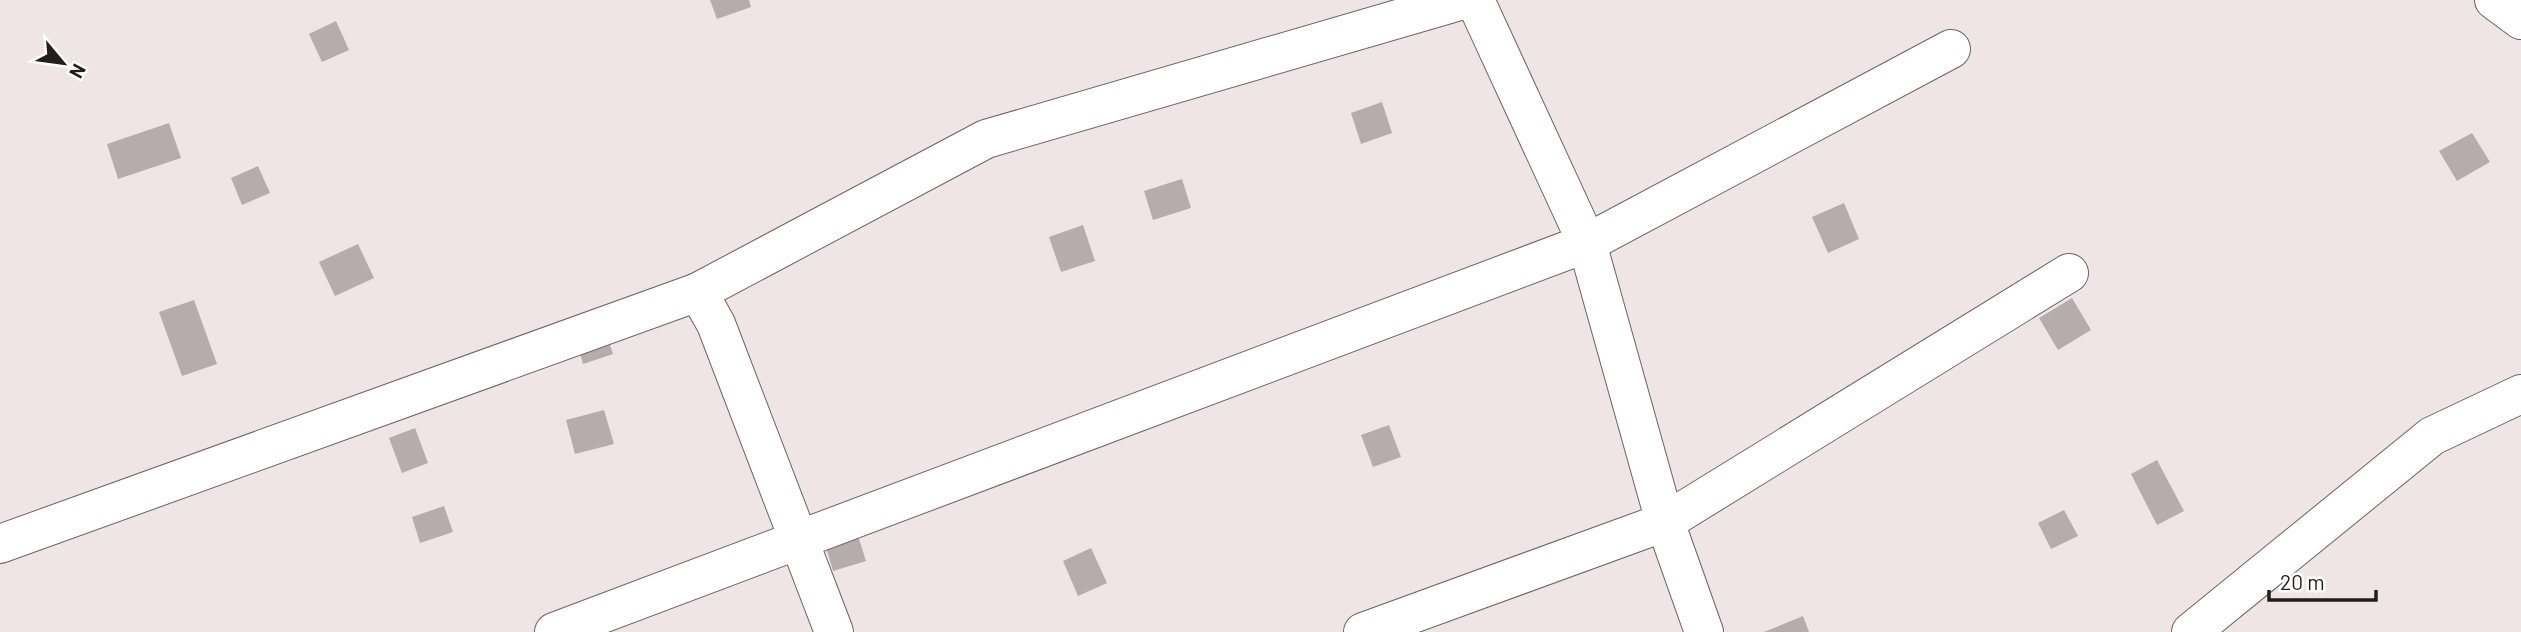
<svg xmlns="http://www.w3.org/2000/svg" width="2521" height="632" font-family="Barlow,sans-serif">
<rect width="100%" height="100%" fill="#f0e5e6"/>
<g fill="#b6acac">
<polygon points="710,0 749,0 751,7 717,19"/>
<polygon points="336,21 349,50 322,62 309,34"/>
<polygon points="1382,102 1392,133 1361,144 1351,113"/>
<polygon points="169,123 181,158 118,179 107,144"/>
<polygon points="2472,133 2490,162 2457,181 2439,151"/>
<polygon points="258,166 270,193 242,205 231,178"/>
<polygon points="1182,179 1191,208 1153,220 1144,191"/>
<polygon points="1844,203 1859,239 1828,253 1812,217"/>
<polygon points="1083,225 1095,261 1061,272 1049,237"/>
<polygon points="358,244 374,278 335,296 319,262"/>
<polygon points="2072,298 2091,330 2058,350 2039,318"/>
<polygon points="194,300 217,364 182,376 159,312"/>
<polygon points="605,330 613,354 583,364 576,340"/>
<polygon points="604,410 614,444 575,454 566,420"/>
<polygon points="1389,425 1401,457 1373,467 1361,435"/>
<polygon points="415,428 428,463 402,473 389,438"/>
<polygon points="2157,460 2184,511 2157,525 2131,474"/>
<polygon points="444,506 453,532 420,543 412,517"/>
<polygon points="2064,510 2078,536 2051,549 2038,523"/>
<polygon points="854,523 866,561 833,571 822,533"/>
<polygon points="1091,548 1107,583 1078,596 1063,561"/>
<polygon points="1803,616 1809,632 1764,632"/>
</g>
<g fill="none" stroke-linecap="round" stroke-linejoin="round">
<g stroke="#6c6363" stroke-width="40">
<g id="minor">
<polyline points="1475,0 1587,243 1665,522 1704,632"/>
<polyline points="2494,0 2521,20"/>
<polyline points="698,292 716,324 834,632"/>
<polyline points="0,544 698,292 986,139 1463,0"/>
<polyline points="554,632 1587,243 1951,49"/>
<polyline points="1363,632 1665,522 2069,273"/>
<polyline points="2191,632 2432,436 2521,394"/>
</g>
</g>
<use href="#minor" stroke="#fff" stroke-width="38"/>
</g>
<g transform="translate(63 63) rotate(119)" stroke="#ffffff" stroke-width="5" paint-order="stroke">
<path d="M0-5L12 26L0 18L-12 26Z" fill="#221e1e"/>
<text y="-10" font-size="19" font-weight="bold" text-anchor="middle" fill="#221e1e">N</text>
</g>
<path d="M2269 590v10h107v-10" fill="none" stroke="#221e1e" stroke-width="3.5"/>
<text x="2280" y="590" font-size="21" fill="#221e1e" stroke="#ffffff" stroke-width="5" paint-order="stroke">20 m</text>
</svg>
